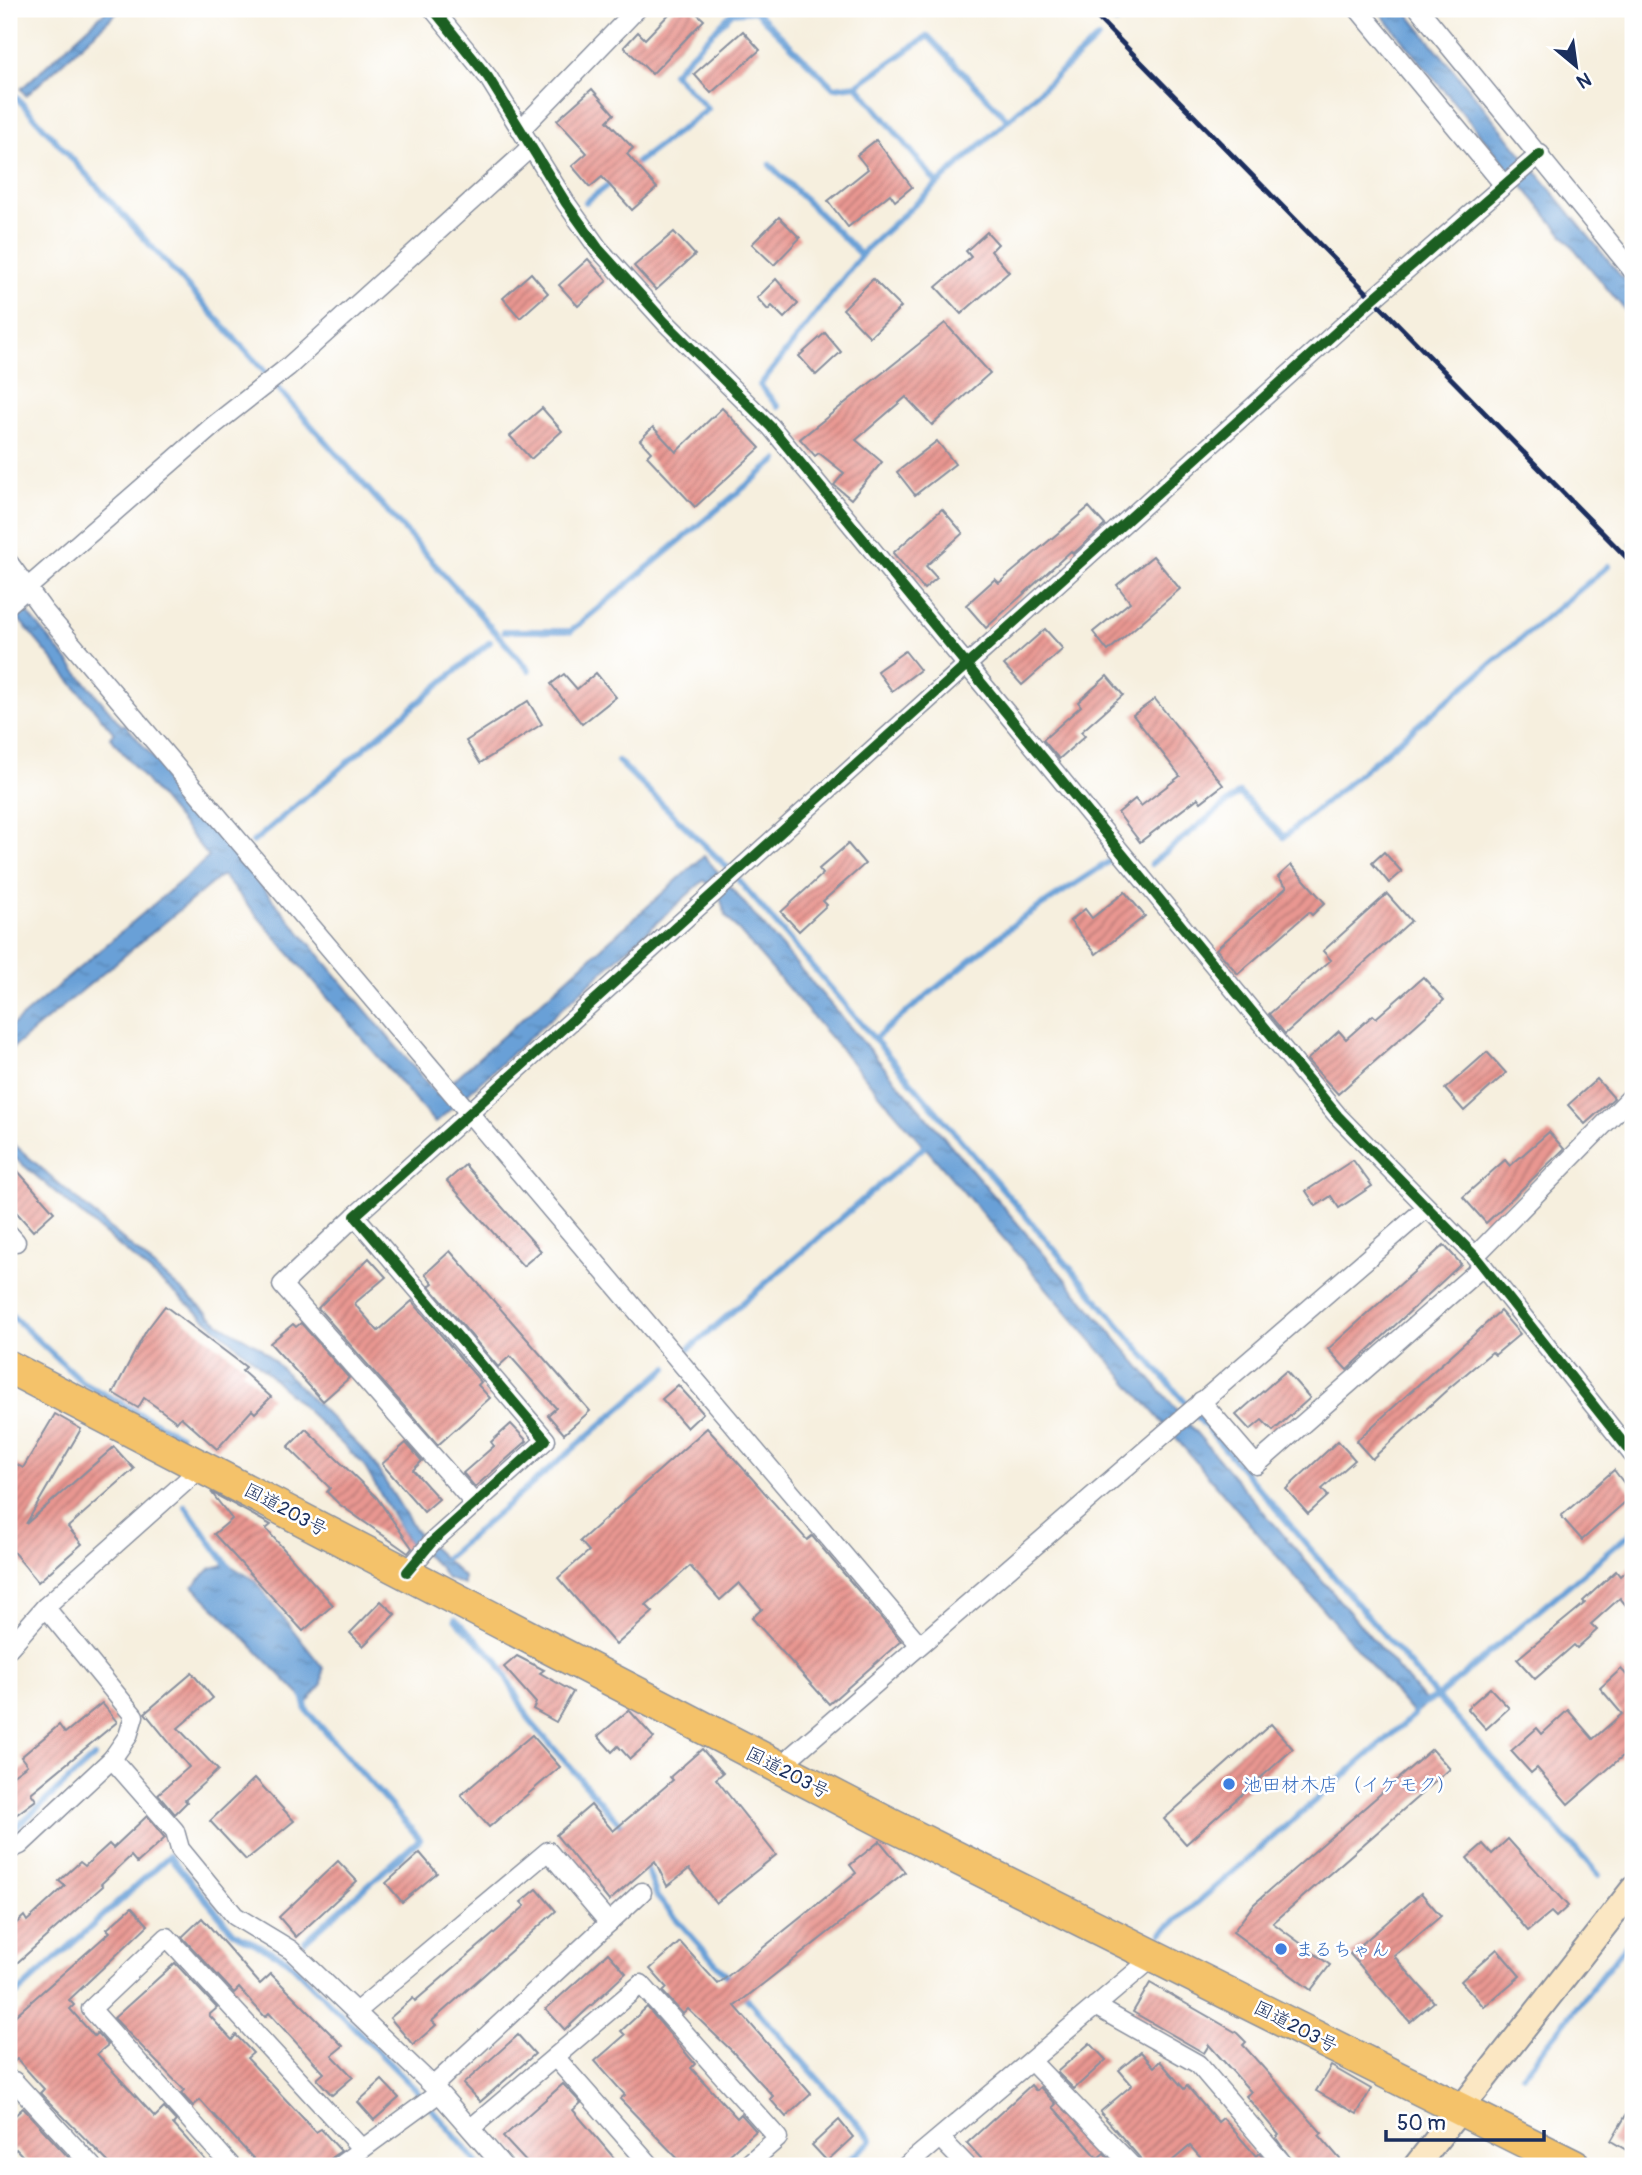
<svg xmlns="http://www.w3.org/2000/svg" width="1642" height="2175" font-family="Pangolin,'Klee One',sans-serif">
<defs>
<pattern id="water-ripples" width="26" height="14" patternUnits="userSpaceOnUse" patternTransform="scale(1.75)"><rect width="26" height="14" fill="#69a0d7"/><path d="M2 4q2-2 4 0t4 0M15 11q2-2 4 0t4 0" fill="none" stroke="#5683b2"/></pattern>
<pattern id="building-hatch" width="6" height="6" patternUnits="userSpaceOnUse" patternTransform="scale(1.75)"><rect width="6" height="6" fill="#e99791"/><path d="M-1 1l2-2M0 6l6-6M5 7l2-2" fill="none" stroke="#bc7c7a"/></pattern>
</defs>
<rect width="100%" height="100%" fill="#fff"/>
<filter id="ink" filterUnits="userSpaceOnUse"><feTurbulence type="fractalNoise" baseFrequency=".0143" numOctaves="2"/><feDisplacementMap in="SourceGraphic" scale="14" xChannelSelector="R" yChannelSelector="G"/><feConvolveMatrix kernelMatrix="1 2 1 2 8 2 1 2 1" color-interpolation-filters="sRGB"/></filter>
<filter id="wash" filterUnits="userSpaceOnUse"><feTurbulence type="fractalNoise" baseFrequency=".00686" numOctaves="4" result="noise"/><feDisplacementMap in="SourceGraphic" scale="28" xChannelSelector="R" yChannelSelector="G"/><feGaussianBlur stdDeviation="1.57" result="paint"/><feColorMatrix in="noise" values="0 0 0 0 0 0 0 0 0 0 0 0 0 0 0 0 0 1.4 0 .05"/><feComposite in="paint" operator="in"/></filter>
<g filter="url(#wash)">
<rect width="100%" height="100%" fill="#f6efde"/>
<g fill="url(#water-ripples)" stroke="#42689a" stroke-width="2">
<polygon points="108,9 121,9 26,96 21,89"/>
<polygon points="1377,9 1404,9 1633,291 1633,320"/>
<polygon points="9,581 31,617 122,726 125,724 437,1095 704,856 1427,1703 1414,1715 726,916 719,895 704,880 435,1123 222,875 9,1051 9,1028 209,857 110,737 114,733 21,622 9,603"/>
<polygon points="9,1140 220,1324 260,1347 369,1456 418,1534 464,1577 464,1585 446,1578 439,1566 408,1542 363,1464 254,1360 9,1153"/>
<polygon points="228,1564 253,1579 323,1668 322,1685 307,1702 193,1586 211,1568"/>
</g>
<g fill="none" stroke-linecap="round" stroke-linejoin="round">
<g stroke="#69a0d7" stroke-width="6">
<polyline points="1116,22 1129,9"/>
<polyline points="857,85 937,183"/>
<polyline points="9,89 265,372"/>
<polyline points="770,165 861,255"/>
<polyline points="631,167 708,109 673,73 732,13 755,11 834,88 857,85 928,36 1007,119"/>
<polyline points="586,202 614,180"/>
<polyline points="277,387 529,670"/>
<polyline points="778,407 760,385 867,248 1098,38"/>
<polyline points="1632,544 1633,543"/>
<polyline points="504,631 571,631 777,460"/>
<polyline points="618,761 729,869 1437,1697 1599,1875"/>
<polyline points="253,842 490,642"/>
<polyline points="1151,864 1239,793 1284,837 1608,566"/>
<polyline points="875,1038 1018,921 1113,859"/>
<polyline points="9,1313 82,1382 180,1436"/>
<polyline points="689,1349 924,1147"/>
<polyline points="185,1506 231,1570"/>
<polyline points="446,1558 667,1368"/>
<polyline points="455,1619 497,1660 530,1721 625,1830"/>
<polyline points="303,1695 307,1711 420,1839 305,1941"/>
<polyline points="1421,1705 1437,1697 1633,1531"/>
<polyline points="9,1834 94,1757"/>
<polyline points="645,1863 657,1897 732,1982"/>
<polyline points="1162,1933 1414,1715 1416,1708"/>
<polyline points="742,1993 872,2140 842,2166"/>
<polyline points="9,2001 169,1856 234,1933 286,1959 415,2089 480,2166"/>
<polyline points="1523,2075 1633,1936"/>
</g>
</g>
<g id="blocks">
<g fill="url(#building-hatch)">
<polygon points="674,9 692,9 704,20 652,74 624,47 638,32 645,39"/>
<polygon points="743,31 760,50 711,93 694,74"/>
<polygon points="592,89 614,114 607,121 633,148 627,154 657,188 632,210 602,177 590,187 572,166 587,153 557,120"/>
<polygon points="876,140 912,187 895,201 890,194 848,227 828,201 868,169 857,155"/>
<polygon points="779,217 800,238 774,265 752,244"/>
<polygon points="674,232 695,255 656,290 634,266"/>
<polygon points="987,232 998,244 991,251 1009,272 961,314 936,287 971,257 966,251"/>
<polygon points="588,259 607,281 578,306 559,285"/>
<polygon points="531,273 548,293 520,318 503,298"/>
<polygon points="776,279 798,304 784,318 772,306 768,310 757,298"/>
<polygon points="873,279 901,307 870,337 843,309"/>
<polygon points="945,323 990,373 932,425 906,397 856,440 882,462 851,499 834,485 844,473 819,453 815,456 800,439"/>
<polygon points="825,333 841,352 816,375 799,356"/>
<polygon points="542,408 562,431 531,459 510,436"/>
<polygon points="722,408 760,448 695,507 647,456 651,452 640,440 653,427 676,452"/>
<polygon points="937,441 955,464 915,495 897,472"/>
<polygon points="1089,507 1105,525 1073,554 1071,551 986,628 966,605 995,579 999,583"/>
<polygon points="942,509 963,533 926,566 937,578 924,589 893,553"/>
<polygon points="1153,556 1180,589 1108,651 1093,632 1130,602 1117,585"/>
<polygon points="1045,629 1063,649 1022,685 1004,665"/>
<polygon points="905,651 920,670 892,691 877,671"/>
<polygon points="596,673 616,697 582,724 551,684 564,674 577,689"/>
<polygon points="1107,676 1123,695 1081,732 1085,736 1059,759 1043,740 1081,706 1078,702"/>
<polygon points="1155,699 1223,785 1201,802 1198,798 1140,842 1118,813 1135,799 1141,806 1180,776 1133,715"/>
<polygon points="528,701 542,724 480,763 466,741"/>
<polygon points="848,844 865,864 823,901 827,905 799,931 781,912 823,874 819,869"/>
<polygon points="1384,852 1402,872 1389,883 1372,863"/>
<polygon points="1291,865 1325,903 1312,915 1309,912 1238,974 1216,949 1287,887 1278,877"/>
<polygon points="1125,892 1145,916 1096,954 1070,921 1085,909 1092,918"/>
<polygon points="1387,894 1411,921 1285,1034 1269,1014 1331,960 1323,951"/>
<polygon points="1423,977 1444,1000 1338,1094 1307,1060 1339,1031 1346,1039 1373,1015 1376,1018"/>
<polygon points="1487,1052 1506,1073 1464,1111 1445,1089"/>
<polygon points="1597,1079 1614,1098 1585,1124 1568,1105"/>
<polygon points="1549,1132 1564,1149 1486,1223 1463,1197 1505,1160 1510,1166"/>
<polygon points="1353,1160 1372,1186 1339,1208 1331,1196 1316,1206 1306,1191"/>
<polygon points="9,1161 54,1212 33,1231 9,1204"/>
<polygon points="465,1165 541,1251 523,1266 447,1181"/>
<polygon points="1444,1245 1461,1264 1347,1370 1328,1349"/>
<polygon points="450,1251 590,1411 564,1434 548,1415 556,1408 510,1356 498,1367 429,1286 433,1283 425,1274"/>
<polygon points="369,1258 386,1277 355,1303 357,1307 378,1331 412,1301 481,1382 478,1385 490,1398 438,1445 318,1308"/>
<polygon points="165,1306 246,1367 242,1371 271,1397 255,1413 252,1410 217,1449 181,1417 177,1422 144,1398 138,1408 113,1393 146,1331"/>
<polygon points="1500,1311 1520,1334 1495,1355 1492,1352 1449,1388 1372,1459 1356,1441"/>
<polygon points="301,1323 349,1378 323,1401 270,1343 293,1324 296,1327"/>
<polygon points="1286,1371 1310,1398 1273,1431 1262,1420 1250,1430 1236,1415"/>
<polygon points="678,1385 703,1413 687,1428 662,1399"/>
<polygon points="55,1414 81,1429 26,1524 114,1447 134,1469 68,1527 82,1544 38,1582 11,1549 9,1553 9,1460 23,1468"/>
<polygon points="511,1424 527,1441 475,1487 463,1473 494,1446 491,1442"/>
<polygon points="707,1428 807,1540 812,1536 901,1641 829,1704 752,1618 762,1609 739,1583 720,1600 690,1566 646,1605 653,1612 616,1645 558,1578 589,1551 580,1541"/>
<polygon points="306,1429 377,1498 412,1548 408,1553 339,1504 327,1492 330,1488 288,1447"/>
<polygon points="1338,1441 1355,1460 1322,1489 1328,1496 1308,1514 1286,1489"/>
<polygon points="406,1443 422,1461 413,1470 439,1499 424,1512 382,1464"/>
<polygon points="1614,1470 1633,1495 1582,1540 1561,1516"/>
<polygon points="211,1492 271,1525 266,1529 333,1605 303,1631 214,1534 232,1519"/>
<polygon points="1633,1564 1633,1614 1620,1598 1591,1624 1597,1630 1577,1648 1574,1645 1535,1679 1517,1659 1585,1603 1583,1601 1616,1571 1620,1576"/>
<polygon points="381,1601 395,1614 363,1646 350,1633"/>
<polygon points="517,1656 544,1670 540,1673 573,1692 556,1722 533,1709 536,1703 504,1667"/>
<polygon points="1621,1669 1633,1682 1633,1747 1568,1804 1537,1768 1531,1773 1511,1751 1537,1728 1542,1734 1568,1710 1593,1739 1622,1714 1600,1688"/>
<polygon points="192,1673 213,1698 178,1728 218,1770 185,1800 187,1802 175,1814 158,1794 189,1767 145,1713"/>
<polygon points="1490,1688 1509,1708 1486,1729 1467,1708"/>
<polygon points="102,1703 117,1722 31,1793 36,1800 9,1820 9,1778 27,1765 21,1757 59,1725 65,1733"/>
<polygon points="629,1710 654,1738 630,1759 618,1746 612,1752 598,1736"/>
<polygon points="1271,1724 1293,1749 1186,1844 1164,1819"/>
<polygon points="532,1735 560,1767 489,1827 461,1795"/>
<polygon points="702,1749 723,1773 716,1779 776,1855 716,1903 689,1869 667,1886 655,1861 609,1901 556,1835 591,1805 613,1831 673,1780 670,1777"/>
<polygon points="1432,1749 1450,1769 1273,1923 1330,1965 1311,1990 1233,1932 1254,1904"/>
<polygon points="255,1778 294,1821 246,1860 210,1821"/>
<polygon points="147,1816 165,1838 137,1863 131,1856 101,1884 103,1886 9,1970 9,1930 24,1916 27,1921 65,1886 59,1881 80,1862 85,1866 109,1844 113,1848"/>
<polygon points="1508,1839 1568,1906 1556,1917 1551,1912 1528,1931 1467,1858 1483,1844 1492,1854"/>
<polygon points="880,1841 905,1872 735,2006 811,2094 786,2117 770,2099 773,2096 732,2051 688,2009 683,2014 663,1992 667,1988 650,1969 680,1942 718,1984 856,1873 850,1865"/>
<polygon points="420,1853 437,1873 402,1902 386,1883"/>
<polygon points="338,1861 357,1881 296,1937 279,1917"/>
<polygon points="537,1889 556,1911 432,2021 436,2025 413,2045 390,2018 413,1998 415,2001 491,1936 525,1906 521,1902"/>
<polygon points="1421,1893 1441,1916 1394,1956 1434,2002 1410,2022 1350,1954"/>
<polygon points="132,1907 148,1925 69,2000 74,2005 70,2009 94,2036 97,2033 108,2045 97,2054 155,2117 164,2108 176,2121 173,2124 211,2166 112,2166 40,2093 44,2089 17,2059 9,2066 9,2021 110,1932 107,1929"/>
<polygon points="202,1918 260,1984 271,1974 343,2046 332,2055 353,2077 332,2095 317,2079 324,2073 269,2013 265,2017 239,1988 234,1993 182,1937"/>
<polygon points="1497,1949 1520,1976 1484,2007 1461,1981"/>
<polygon points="608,1953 626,1973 565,2030 546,2009"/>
<polygon points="175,1963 217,2008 209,2015 232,2040 236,2035 253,2053 247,2058 316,2132 321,2129 341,2151 332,2157 328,2166 260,2166 200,2100 193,2106 181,2093 184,2090 114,2018"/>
<polygon points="1150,1983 1237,2033 1246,2042 1243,2045 1322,2133 1319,2135 1346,2166 1296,2166 1276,2138 1279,2135 1246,2096 1251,2092 1209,2045 1204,2053 1133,2012"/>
<polygon points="647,2007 695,2064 691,2068 737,2118 741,2114 756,2131 717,2166 685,2166 620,2099 625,2095 595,2061 625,2035 621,2031"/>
<polygon points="518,2035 535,2054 480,2102 463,2084"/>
<polygon points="1090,2043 1106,2060 1074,2089 1057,2072"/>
<polygon points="1141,2052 1154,2067 1160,2061 1184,2089 1187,2086 1218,2122 1223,2118 1256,2156 1259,2153 1270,2166 1208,2166 1190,2146 1166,2166 1143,2166 1140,2158 1100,2112 1132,2085 1119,2070"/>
<polygon points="1331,2066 1371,2089 1357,2114 1316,2091"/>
<polygon points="382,2080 399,2098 374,2120 358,2102"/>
<polygon points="563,2084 581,2103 573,2110 621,2166 530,2166 503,2137"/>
<polygon points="1031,2085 1036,2091 1040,2087 1056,2104 1053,2107 1098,2158 1104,2153 1116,2166 988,2166 967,2143"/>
<polygon points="1633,2103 1633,2154 1611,2141"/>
<polygon points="23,2108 70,2159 62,2166 32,2166 16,2149 9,2156 9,2121"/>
<polygon points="839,2120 853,2137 827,2161 812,2145"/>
</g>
</g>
</g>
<g filter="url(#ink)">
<use href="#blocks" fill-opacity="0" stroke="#888f9e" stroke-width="2"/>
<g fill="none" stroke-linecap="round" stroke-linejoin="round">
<g stroke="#888f9e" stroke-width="21">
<g id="street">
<polyline points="433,9 488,77 566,203 598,248 665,322 771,427 1338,1116 1475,1256 1633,1455"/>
<polyline points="1358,9 1504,185"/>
<polyline points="1419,9 1633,271"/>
<polyline points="521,129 637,9"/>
<polyline points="9,563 44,611 919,1644"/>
<polyline points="9,604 214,425 288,367 531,147"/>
<polyline points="355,1216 282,1285 475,1504"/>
<polyline points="9,1234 16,1242"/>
<polyline points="1475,1256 1633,1095"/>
<polyline points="1201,1401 1256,1465 1483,1266"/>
<polyline points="407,1572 432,1542 546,1440 355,1216 1374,298 1540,154"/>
<polyline points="45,1607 134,1716 128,1736 112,1759 175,1831 180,1849 235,1916 291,1950 433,2086 503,2166"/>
<polyline points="9,1648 45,1607 203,1466"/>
<polyline points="779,1767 1426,1208"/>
<polyline points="9,1850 20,1845 112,1759"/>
<polyline points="1095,2006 1198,2064 1285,2166"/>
<polyline points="356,2012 548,1851 609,1923"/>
<polyline points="555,2057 651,2166"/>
<polyline points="1031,2061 1132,2166"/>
<polyline points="9,2086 14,2081 92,2166"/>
<polyline points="433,2086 642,1892"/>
<polyline points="471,2128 641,1984 778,2138 746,2166"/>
<polyline points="940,2138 967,2166"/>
<polyline points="231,2166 91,2009 167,1937 362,2149"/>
<polyline points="339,2166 439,2093"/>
<polyline points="906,2166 1156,1955"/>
</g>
</g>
<g stroke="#888f9e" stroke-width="28">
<polyline id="secondary" points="1416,2166 1633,1889"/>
</g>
<g stroke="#888f9e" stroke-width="35">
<polyline id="highway" points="9,1367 885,1822 1574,2166"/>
</g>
<use href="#street" stroke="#fff" stroke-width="18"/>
<use href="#secondary" stroke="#fbe7c3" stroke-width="24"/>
<use href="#highway" stroke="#f4c26a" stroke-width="32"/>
<polyline stroke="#1b2f5e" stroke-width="5" points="1089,9 1633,564"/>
<g stroke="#fff" stroke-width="15">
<g id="cycleway">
<polyline points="433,9 488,77 566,203 598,248 665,322 771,427 1338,1116 1475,1256 1633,1455"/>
<polyline points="407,1572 432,1542 546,1440 355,1216 1374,298 1540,154"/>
</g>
</g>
<use href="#cycleway" stroke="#1b5e20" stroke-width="10"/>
</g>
</g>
<g fill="#3f7fe0" stroke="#fff" stroke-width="2.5">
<circle cx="1229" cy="1784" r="7"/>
<circle cx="1281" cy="1949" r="7"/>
</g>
<g text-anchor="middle" stroke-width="5" stroke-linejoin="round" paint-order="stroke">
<g font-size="19" fill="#1b2f5e" stroke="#fff">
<text transform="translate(286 1509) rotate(28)" y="7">国道203号</text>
<text transform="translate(788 1772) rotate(27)" y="7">国道203号</text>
<text transform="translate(1296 2026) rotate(27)" y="7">国道203号</text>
</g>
<g font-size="19" fill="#366cbe" stroke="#fff" text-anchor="start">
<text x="1243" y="1791">池田材木店 （イケモク）</text>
<text x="1295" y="1956">まるちゃん</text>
</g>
</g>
<rect width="1642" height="2175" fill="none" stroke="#fff" stroke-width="35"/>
<g transform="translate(1576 66) rotate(151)" stroke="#ffffff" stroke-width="5" paint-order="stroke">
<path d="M0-5L12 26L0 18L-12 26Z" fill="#1b2f5e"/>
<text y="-10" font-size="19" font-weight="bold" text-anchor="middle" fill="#1b2f5e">N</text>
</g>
<path d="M1386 2130v10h158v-10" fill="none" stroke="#1b2f5e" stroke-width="3.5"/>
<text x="1397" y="2130" font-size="21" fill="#1b2f5e" stroke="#ffffff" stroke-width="5" paint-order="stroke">50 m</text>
</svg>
